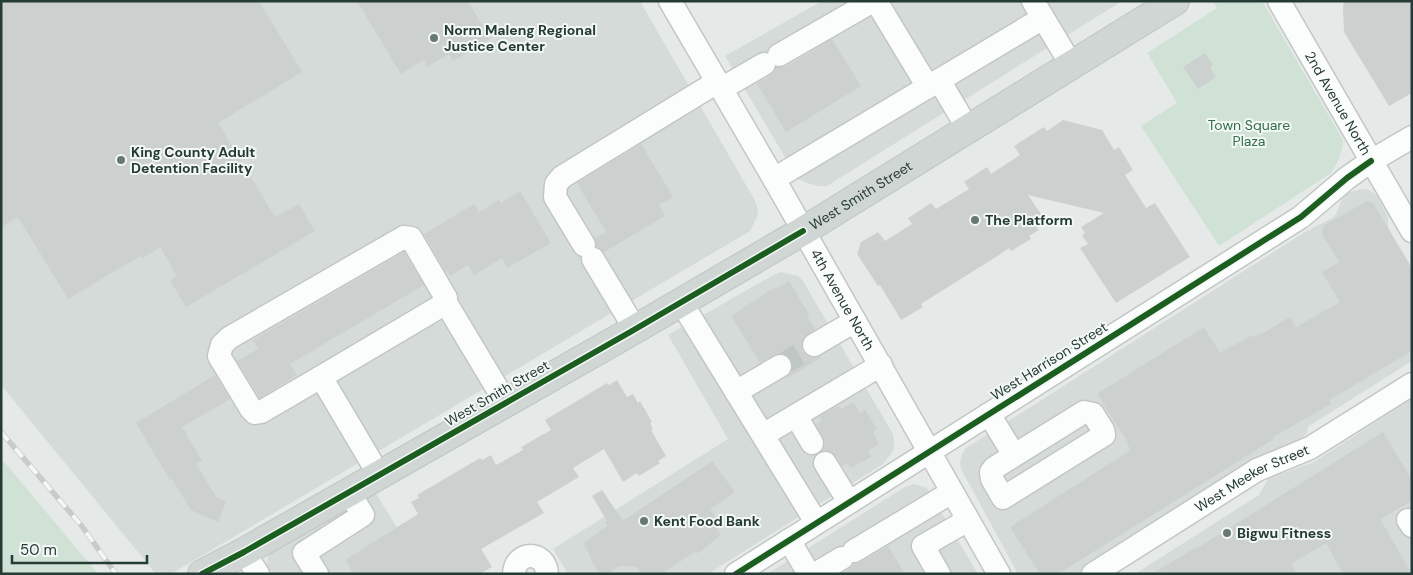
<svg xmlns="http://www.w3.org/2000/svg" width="1413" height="575" font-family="'DM Sans',sans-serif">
<rect width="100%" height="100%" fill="#e5eae8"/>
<g fill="#d4dbd8">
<polygon points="1,1 640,1 754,199 757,207 758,215 750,231 171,574 156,574 1,385"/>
<polygon points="822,1 1122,1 827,186 817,186 807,183 798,179 725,56"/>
<polygon points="1362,189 1369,190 1377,196 1388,216 1388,226 1389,229 1412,268 1412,361 1309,426 1306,434 1298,442 1257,459 1076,574 1018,574 961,469 960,462 962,454 966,448 1305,232 1332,218 1336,214 1343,197 1347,193"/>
<polygon points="781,272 798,276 803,281 893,434 894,442 893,451 883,464 708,574 568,574 553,549 728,439 668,335 775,274"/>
<polygon points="1412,399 1412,574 1135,574 1259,495 1268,479 1314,462"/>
<polygon points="914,484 927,488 978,574 767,574 905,487"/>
<polygon points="375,492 426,574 270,574 268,570 267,562 269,554"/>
</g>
<g fill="#d0e2d5">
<path d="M1214 1H1262L1343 140C1342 153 1338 162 1331 173L1219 246 1141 126 1177 103 1147 53 1217 8 1213 2Z"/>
<polygon points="1,458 98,574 1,574"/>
</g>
<g fill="#ccd1cf">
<polygon points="1,1 259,1 302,72 218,123 275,217 299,204 315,231 186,307 170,280 177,276 160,247 143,258 140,256 68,299 18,217 1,227"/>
<polygon points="357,1 468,1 490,39 453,61 449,54 427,67 424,60 401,74"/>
<polygon points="1344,1 1412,1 1412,93 1389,106 1344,32 1343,9"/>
<polygon points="832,39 861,86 786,132 757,84 771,75 775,71 776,67 786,67"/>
<polygon points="1205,53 1213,65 1210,68 1216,77 1198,89 1183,67"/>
<polygon points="1063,120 1102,130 1114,150 1119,147 1133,170 1125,175 1146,208 1155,203 1190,257 1116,303 1080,248 1088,244 1082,235 1085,233 1081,227 1104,213 1028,195 1043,217 1034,224 1039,230 1029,236 1031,239 1011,251 1009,248 999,255 921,304 923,307 901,320 880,285 878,286 857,254 861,242 878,232 885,241 912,224 908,218 931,203 936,209 969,189 964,182 987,167 991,174 1020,155 1014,146 1044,127 1047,131"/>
<polygon points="641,144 673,197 659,205 665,216 604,252 597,247 595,238 606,232 577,183"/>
<polygon points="520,191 551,243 507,268 502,258 474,275 468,265 450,276 447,271 446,272 424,234 474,204 479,212 499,200 501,203"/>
<polygon points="1367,201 1373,203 1412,269 1412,351 1329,400 1331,404 1273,437 1274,439 1058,574 1040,574 1010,527 1131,450 1127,444 1128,443 1097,394 1204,327 1220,353 1252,335 1253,337 1265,332 1290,317 1296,327 1340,302 1322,272 1339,262 1322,234 1323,226"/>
<polygon points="404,252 424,285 290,364 297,375 260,398 237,361 258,349 253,340"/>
<polygon points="789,281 809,314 807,316 815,329 803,338 801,345 802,351 808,357 814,358 821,356 822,357 788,378 787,377 792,372 793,366 791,359 786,354 779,353 773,355 760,363 731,316 775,287 776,289"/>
<polygon points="215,375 230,399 182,427 202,461 196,464 217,498 226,502 218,522 191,510 172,479 170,480 136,423"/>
<polygon points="617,380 627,397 633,394 638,403 640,401 652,422 650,423 653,429 651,430 666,456 658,461 660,463 639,476 637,473 623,482 604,449 573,468 579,477 537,502 544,513 481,549 492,567 479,574 354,574 345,560 418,514 411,502 419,498 417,495 480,458 482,460 491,455 496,465 523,450 521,447 551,430 545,420 607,383 609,385"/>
<polygon points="853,402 860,413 865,410 877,429 873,432 879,444 868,451 871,457 851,468 848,463 842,466 836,456 832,452 823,450 825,442 823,436 816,424 822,421 819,417 838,406 841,409"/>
<polygon points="1383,432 1412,480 1412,501 1380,519 1412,574 1343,574 1326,543 1291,564 1297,574 1152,574 1193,549 1194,550"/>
<polygon points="712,461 735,492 710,509 716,517 711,520 721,535 698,553 694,552 662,574 641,574 637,567 619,566 607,574 600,574 591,560 591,557 583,543 608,526 605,522 607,521 592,496 602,490 623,521"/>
<polygon points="888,546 905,574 841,574 848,570 854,564 861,562"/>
</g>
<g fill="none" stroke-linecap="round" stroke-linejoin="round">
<polyline stroke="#bfc7c4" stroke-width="22" stroke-dasharray="22 11" stroke-linecap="butt" points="780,366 814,345"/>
<g stroke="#c2c7c5" stroke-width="25">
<g id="minor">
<path id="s1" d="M670 1 774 179 999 574"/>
<polyline points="876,1 928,87"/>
<polyline points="1033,1 1072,66"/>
<path id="s2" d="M1279 1 1412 231"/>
<polyline points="779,55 873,1"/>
<polyline points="939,80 968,129"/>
<polyline points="721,89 764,64"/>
<polyline points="774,179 1043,18"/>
<polyline points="584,245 555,197 556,184 562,177 717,82"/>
<polyline points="593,259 635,329"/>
<polyline points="681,302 816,522"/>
<polyline points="814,345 855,321"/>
<polyline points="321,377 261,412 255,413 251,409 219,356 222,345 229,338 404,237 411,238 446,298 446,303"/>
<polyline points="736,392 780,366"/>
<polygon points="1084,412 1093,414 1103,430 1104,435 1003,498 992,479 991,472 994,468"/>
<polyline points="989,414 1014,455"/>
<polyline points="796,416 812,443"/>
<polyline points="763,435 881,365"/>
<polyline points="825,463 849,502"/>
<polyline points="379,475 321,377 446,303 506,403"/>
<polyline points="1408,520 1412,526"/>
<polyline points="789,540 809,574"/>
<polyline points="854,551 952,492"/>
<polyline points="244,552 258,574"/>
<polyline points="317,574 304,553 363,515 349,492"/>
<path d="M514 574C515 550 546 550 547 574"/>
<polyline points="736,574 1301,217 1347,178 1371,161 1412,137"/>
<polyline points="815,574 842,558"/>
<polyline points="939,574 923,546 968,520"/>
<path id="s3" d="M1093 574 1257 470 1310 448 1412 384"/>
</g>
</g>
<g stroke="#bdc5c3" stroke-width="30">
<g id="major">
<path id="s4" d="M202 574 244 552 632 331 803 231 1175 1"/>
</g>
</g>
<use href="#minor" stroke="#fbfcfc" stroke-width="22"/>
<use href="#major" stroke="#cfd6d3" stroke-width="28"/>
<g stroke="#c7cbca" stroke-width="5.5">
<polyline id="rail" points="1,432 81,525 116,574"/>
</g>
<use href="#rail" stroke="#f3f8f6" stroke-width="4" stroke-dasharray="11" stroke-linecap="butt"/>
<g stroke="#f3f8f6" stroke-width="9">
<g id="cycleway">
<polyline points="202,574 244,552 632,331 803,231"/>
<polyline points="736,574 1301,217 1347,178 1371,161"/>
</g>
</g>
<use href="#cycleway" stroke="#1b5e20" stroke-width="6"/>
</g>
<g fill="#687874" stroke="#f3f8f6" stroke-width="2">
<circle cx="434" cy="38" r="5"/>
<circle cx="121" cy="160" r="5"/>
<circle cx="975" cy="220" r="5"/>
<circle cx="644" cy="521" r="5"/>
<circle cx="1227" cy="533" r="5"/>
</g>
<g text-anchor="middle" stroke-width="4" stroke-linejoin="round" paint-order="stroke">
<g font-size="14" font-weight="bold" fill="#253b35" stroke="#f3f8f6" text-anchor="start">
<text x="444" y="35">Norm Maleng Regional<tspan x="444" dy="16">Justice Center</tspan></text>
<text x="131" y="157">King County Adult<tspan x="131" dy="16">Detention Facility</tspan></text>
<text x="985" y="225">The Platform</text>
<text x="654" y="526">Kent Food Bank</text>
<text x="1237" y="538">Bigwu Fitness</text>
</g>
<g font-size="14" fill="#253b35" stroke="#f3f8f6">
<text dy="5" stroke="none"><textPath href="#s2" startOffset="118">2nd Avenue North</textPath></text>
<text dy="5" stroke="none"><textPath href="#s4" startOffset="760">West Smith Street</textPath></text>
<text dy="5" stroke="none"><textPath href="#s1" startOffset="345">4th Avenue North</textPath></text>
<text transform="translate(1049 361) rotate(-32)" y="5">West Harrison Street</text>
<text transform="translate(497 393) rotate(-30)" y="5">West Smith Street</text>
<text dy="5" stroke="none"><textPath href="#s3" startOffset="186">West Meeker Street</textPath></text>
</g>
<g font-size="14" fill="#336e49" stroke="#f3f8f6">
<text x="1249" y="130">Town Square<tspan x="1249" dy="16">Plaza</tspan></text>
</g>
</g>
<rect width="1413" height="575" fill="none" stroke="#253b35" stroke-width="5"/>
<path d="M12 555v8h135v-8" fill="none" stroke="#253b35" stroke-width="2.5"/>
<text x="20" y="555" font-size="15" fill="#253b35" stroke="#f3f8f6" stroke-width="4" paint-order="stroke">50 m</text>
</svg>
